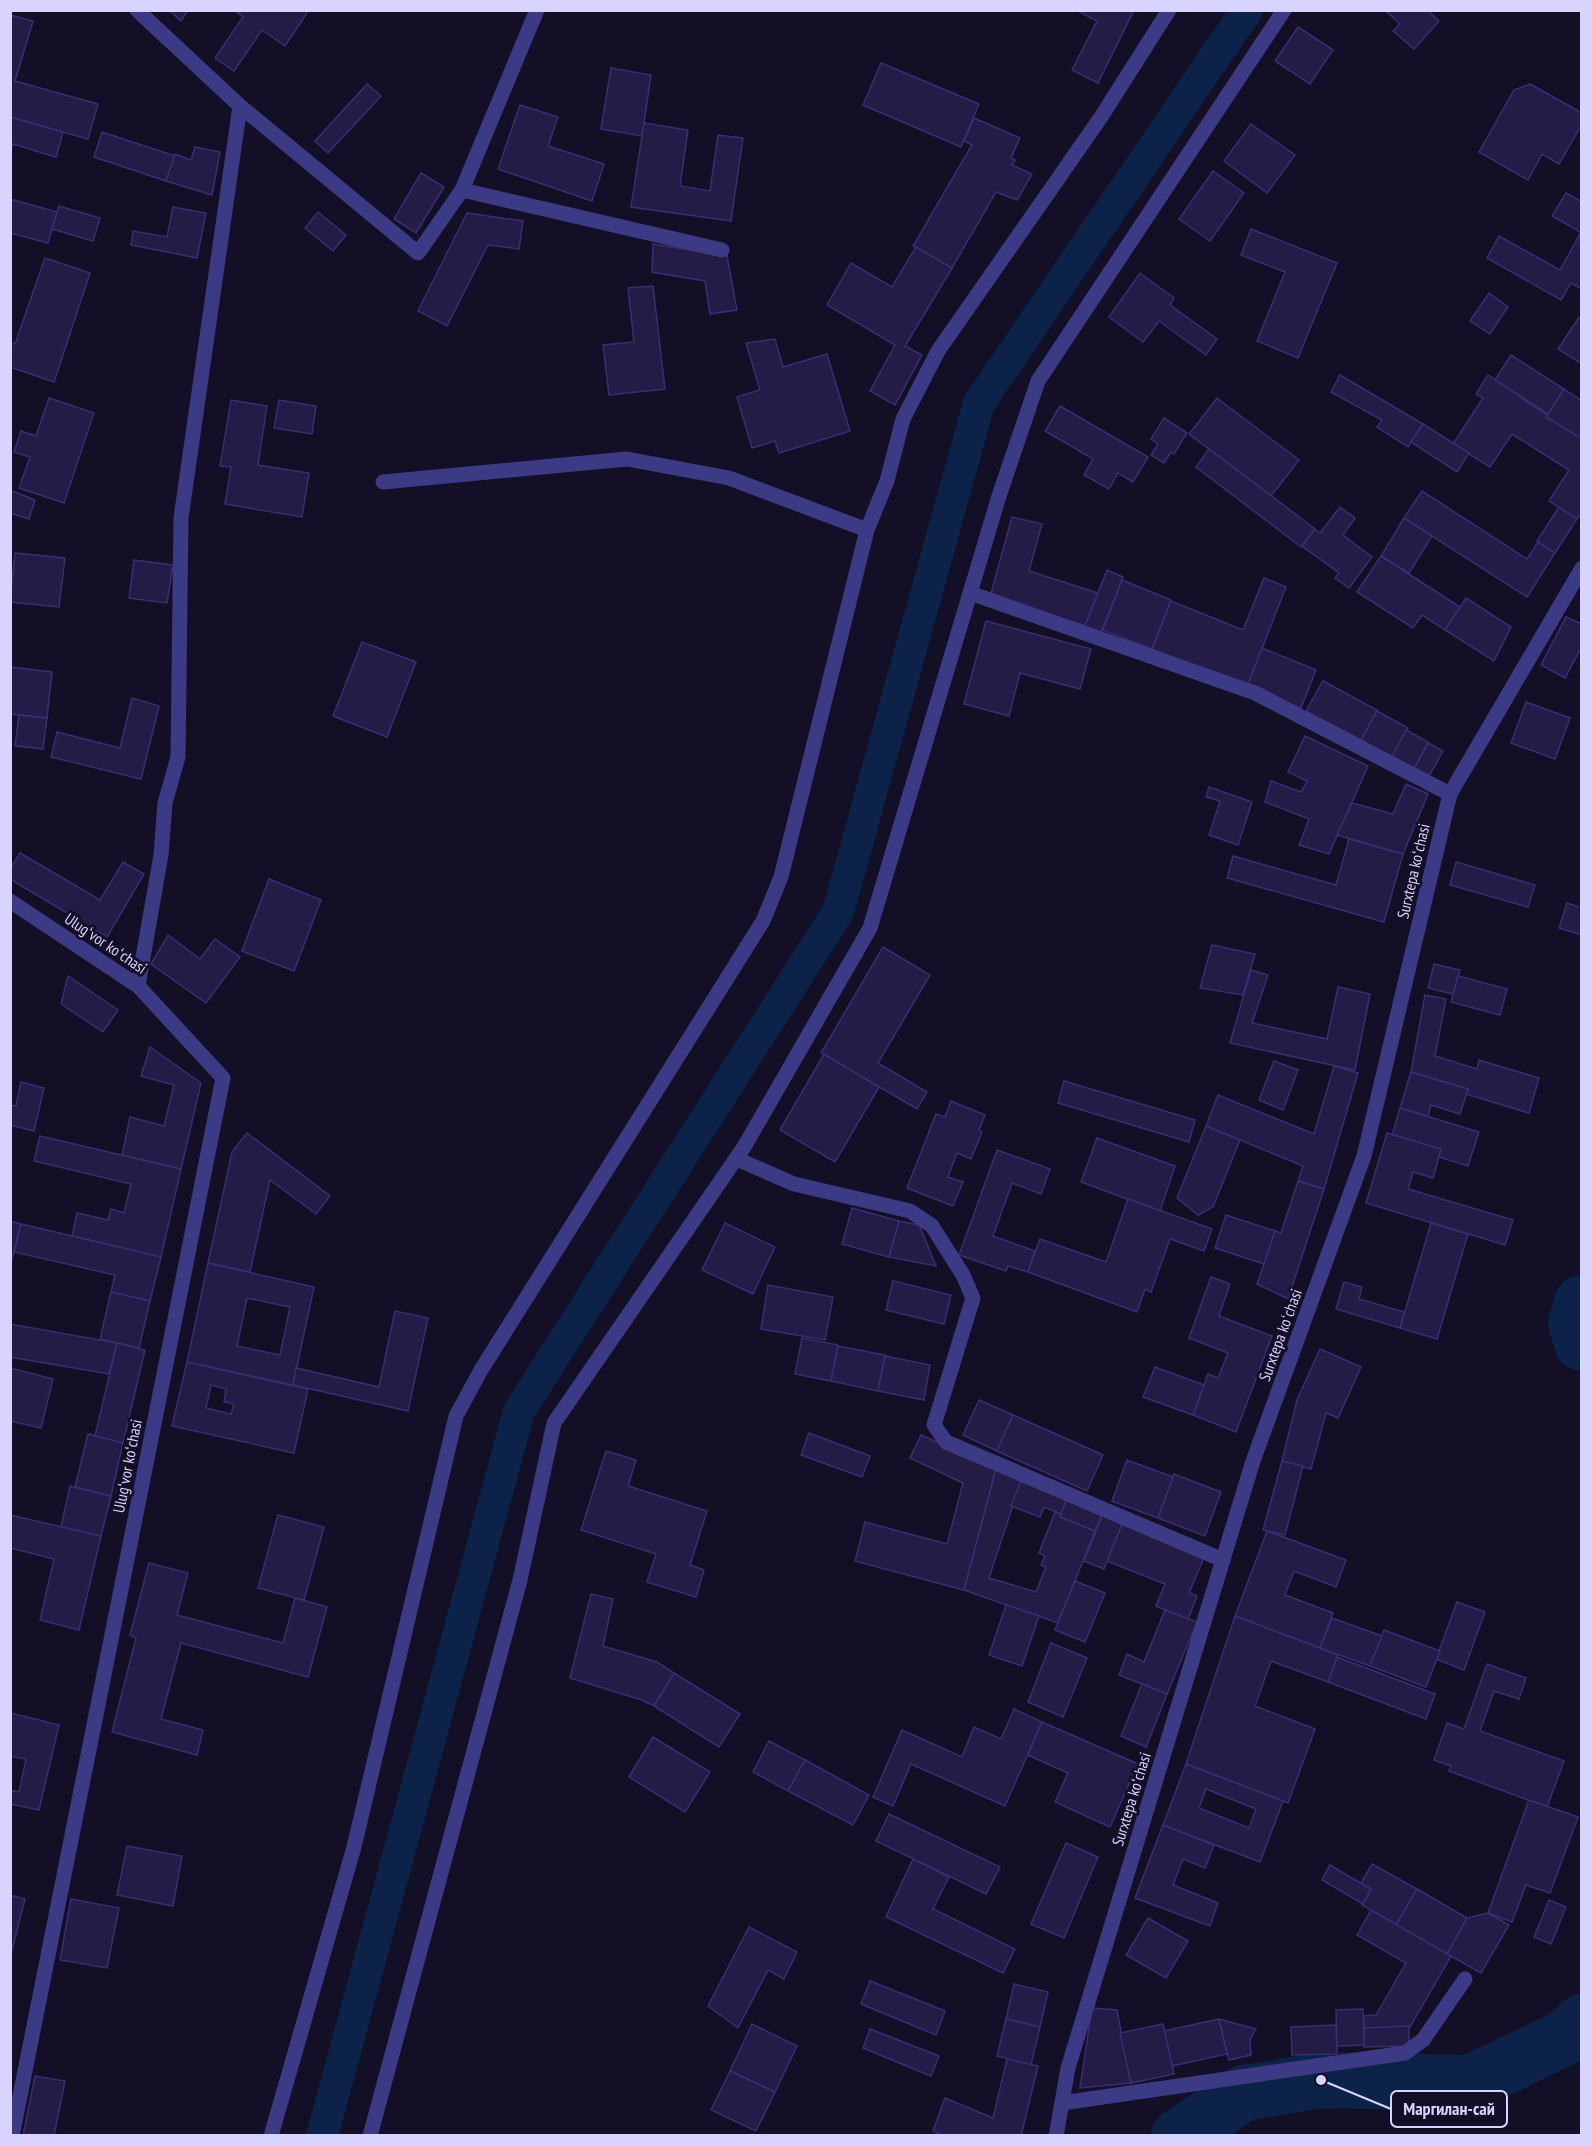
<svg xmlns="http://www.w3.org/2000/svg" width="1592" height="2146" font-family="'PT Sans Narrow',sans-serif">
<rect width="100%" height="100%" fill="#130f26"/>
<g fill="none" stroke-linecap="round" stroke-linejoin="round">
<polyline stroke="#0c2248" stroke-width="32" points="322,2136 519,1411 838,912 979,403 1247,10"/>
<g stroke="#0c2248" stroke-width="56">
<polyline points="1582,1303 1576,1323 1582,1343"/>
<polyline points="1179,2136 1244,2093 1321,2080 1470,2083 1562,2039 1582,2022"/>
</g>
</g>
<g fill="#241b47" stroke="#3b2d73" stroke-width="1.5" fill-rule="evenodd">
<polygon points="169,10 188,10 181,21"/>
<polygon points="234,10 309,10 285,46 262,30 234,71 215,58 243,17"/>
<polygon points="1076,10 1134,10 1098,83 1072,70 1097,21"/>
<polygon points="1385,10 1427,10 1439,21 1414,49 1393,31 1400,24"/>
<polygon points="10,15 33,21 15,81 98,104 88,139 10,117"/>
<polygon points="1298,27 1333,50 1310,84 1275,61"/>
<polygon points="881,63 979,104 961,147 863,105"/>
<polygon points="611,68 651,75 642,136 601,129"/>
<polygon points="367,84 381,96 328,153 315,141"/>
<polygon points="1530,84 1582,113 1582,124 1559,164 1542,154 1528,180 1479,152 1514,90"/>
<polygon points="520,105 558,117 548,146 604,164 592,201 498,169"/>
<polygon points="10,117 63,132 56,157 13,144 10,152"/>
<polygon points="974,118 1020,138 1011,158 1015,160 1012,165 1032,174 1017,200 996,192 952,268 913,246 972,145 964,141"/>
<polygon points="644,123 688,130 680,186 710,191 718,135 743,138 731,221 631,207"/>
<polygon points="1251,124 1295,155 1267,193 1224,161"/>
<polygon points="102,132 175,156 166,181 94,157"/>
<polygon points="195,147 220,152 212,195 166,181 175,154 191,160"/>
<polygon points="1213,171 1244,193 1210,241 1179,219"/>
<polygon points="421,173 444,187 416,233 394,219"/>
<polygon points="1566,193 1582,202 1582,233 1552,216"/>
<polygon points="10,199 57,212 48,243 10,233"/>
<polygon points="59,206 100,218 93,241 52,229"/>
<polygon points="173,207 206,213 197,258 131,245 133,231 167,237"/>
<polygon points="318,212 346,235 333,251 305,228"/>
<polygon points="467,213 523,221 519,249 488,245 447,326 418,311"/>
<polygon points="1251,229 1337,263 1298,358 1257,341 1285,272 1241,255"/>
<polygon points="1580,234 1582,289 1571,283 1561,300 1487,258 1499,236 1560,270"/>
<polygon points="653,244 727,256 737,310 710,314 705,281 652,272"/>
<polygon points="916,247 952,268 905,346 922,355 895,405 870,391 895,345 827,305 851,263 892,287"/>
<polygon points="45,258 90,273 54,382 10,367 10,343 15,344"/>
<polygon points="1140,273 1174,298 1170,305 1217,339 1206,355 1159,321 1143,342 1109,317"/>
<polygon points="653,286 665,389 609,395 603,345 634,342 628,288"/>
<polygon points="1489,293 1508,307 1490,334 1470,321"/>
<polygon points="1579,317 1582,319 1582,364 1558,349"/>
<polygon points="775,339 783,367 827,354 850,431 779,453 775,441 752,448 737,397 760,390 746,343"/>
<polygon points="1511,355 1564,389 1548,414 1495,380"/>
<polygon points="1340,375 1423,424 1408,447 1377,427 1382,420 1331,392"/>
<polygon points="1488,375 1582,439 1582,512 1577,519 1549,501 1569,470 1512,434 1490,467 1453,444 1483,398 1476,394"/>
<polygon points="1564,389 1582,401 1582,439 1546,417"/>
<polygon points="49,398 94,413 64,503 19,488 30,457 14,452 21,431 36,436"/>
<polygon points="1217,398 1299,460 1271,496 1189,434"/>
<polygon points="231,400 267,406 258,465 309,473 302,517 225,504 231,467 220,466"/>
<polygon points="279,400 316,406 312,434 274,428"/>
<polygon points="1060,406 1148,457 1133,482 1118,473 1109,489 1084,475 1093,459 1045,431"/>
<polygon points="1164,418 1187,433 1174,454 1171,452 1164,463 1151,455 1158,444 1151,439"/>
<polygon points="1423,424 1469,453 1457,472 1411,442"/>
<polygon points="1209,449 1315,529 1301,547 1196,467"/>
<polygon points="10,490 35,500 29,519 10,513"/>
<polygon points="1422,491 1527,559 1538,542 1555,553 1527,597 1404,518"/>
<polygon points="1340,507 1355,518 1343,535 1372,557 1349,588 1335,578 1339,573 1302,546 1315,529 1320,533"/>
<polygon points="1559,507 1577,519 1555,553 1537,541"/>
<polygon points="1012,517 1042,524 1029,571 1098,593 1085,626 990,597"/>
<polygon points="1404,518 1432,536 1409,573 1381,556"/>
<polygon points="15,553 65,558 59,607 10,602"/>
<polygon points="1381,556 1460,607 1445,630 1422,615 1413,628 1357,592"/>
<polygon points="134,560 173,565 167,603 129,598"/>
<polygon points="1107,570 1123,577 1101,633 1085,626"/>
<polygon points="1264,578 1286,587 1247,687 1152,649 1171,601 1243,630"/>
<polygon points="1122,580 1171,600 1152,649 1103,630"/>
<polygon points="1466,598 1511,627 1494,661 1445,630"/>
<polygon points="1566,617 1582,624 1582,646 1565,678 1541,665"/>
<polygon points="986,621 1091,649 1080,689 1020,673 1009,716 964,704"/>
<polygon points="362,642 416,662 387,737 333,716"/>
<polygon points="1262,648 1316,670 1301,708 1247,687"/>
<polygon points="10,667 52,672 47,718 10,714"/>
<polygon points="1323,681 1377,710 1361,740 1306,711"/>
<polygon points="132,698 159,706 141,779 51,757 57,732 120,748"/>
<polygon points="1526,702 1570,718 1555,759 1511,743"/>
<polygon points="1377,711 1408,728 1392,757 1361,740"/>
<polygon points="19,715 47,718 43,749 15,746"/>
<polygon points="1406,730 1428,742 1414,769 1392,757"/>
<polygon points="1305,736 1368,766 1329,854 1299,845 1309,819 1265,802 1271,781 1301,792 1307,781 1288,772"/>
<polygon points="1428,743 1443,751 1429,776 1414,769"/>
<polygon points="1406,784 1428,794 1403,854 1337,835 1352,803 1393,814"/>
<polygon points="1209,787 1252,802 1238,845 1209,835 1220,801 1206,797"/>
<polygon points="1349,839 1403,854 1384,922 1227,878 1233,856 1336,885"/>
<polygon points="20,853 100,900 123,862 144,874 107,937 10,879 10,869"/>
<polygon points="1456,862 1535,885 1528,907 1450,885"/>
<polygon points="269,879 321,900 294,971 242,951"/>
<polygon points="1567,903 1582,908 1582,935 1559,928"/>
<polygon points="168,935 200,959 215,939 240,957 206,1003 151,964"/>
<polygon points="1212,945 1255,954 1243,995 1200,988"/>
<polygon points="883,947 930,975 878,1063 927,1092 917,1109 821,1053"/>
<polygon points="1434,964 1460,970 1453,994 1428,988"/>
<polygon points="1251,970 1268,975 1252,1023 1327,1039 1338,987 1370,994 1355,1070 1230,1043"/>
<polygon points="68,976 118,1010 103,1032 61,1004"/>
<polygon points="1458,976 1507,989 1500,1015 1451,1002"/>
<polygon points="1425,995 1446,999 1435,1056 1477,1069 1479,1060 1539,1078 1529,1113 1466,1094 1468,1089 1411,1072"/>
<polygon points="150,1047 201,1083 181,1169 122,1155 130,1117 164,1126 174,1085 141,1076"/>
<polygon points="824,1054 879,1087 835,1162 780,1130"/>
<polygon points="1274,1061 1298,1070 1283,1110 1259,1100"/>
<polygon points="1334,1066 1358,1073 1324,1189 1298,1181 1303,1166 1206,1126 1218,1095 1314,1134"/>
<polygon points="1411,1072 1468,1089 1460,1114 1431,1105 1428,1116 1400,1108"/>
<polygon points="1064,1081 1195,1120 1189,1142 1058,1103"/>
<polygon points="21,1082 44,1088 34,1131 10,1125 10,1105 16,1106"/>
<polygon points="951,1101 985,1115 979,1130 982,1132 971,1159 957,1153 948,1177 963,1182 953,1206 907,1188 936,1114 945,1117"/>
<polygon points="1400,1108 1479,1132 1468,1166 1439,1157 1441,1149 1392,1135"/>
<polygon points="1206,1126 1240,1140 1213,1207 1198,1215 1177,1198"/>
<polygon points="247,1133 330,1196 316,1214 270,1180 250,1272 208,1263 232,1152"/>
<polygon points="1387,1133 1441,1149 1433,1178 1413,1172 1408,1189 1513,1220 1505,1245 1366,1203"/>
<polygon points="40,1136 181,1169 161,1257 72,1236 77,1213 108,1220 111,1209 124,1213 131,1184 34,1161"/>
<polygon points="1097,1138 1175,1166 1160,1211 1081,1182"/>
<polygon points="997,1150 1050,1169 1041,1194 1012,1183 993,1236 1035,1251 1028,1272 1008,1266 1006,1271 959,1255"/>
<polygon points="1298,1181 1324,1189 1288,1299 1257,1284 1275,1231 1281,1233"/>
<polygon points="1128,1199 1212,1229 1204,1251 1170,1239 1151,1292 1145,1289 1137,1312 1028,1272 1040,1239 1106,1262"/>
<polygon points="852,1208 899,1221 889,1257 842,1244"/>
<polygon points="1226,1215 1275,1231 1264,1264 1215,1248"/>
<polygon points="10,1221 21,1224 10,1267"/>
<polygon points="899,1221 919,1225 936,1266 889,1257"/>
<polygon points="725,1223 775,1247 753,1294 702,1270"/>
<polygon points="1431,1223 1468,1234 1437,1339 1400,1328"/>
<polygon points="21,1224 161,1257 150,1301 111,1292 115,1275 14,1252"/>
<path d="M208 1263 314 1287 293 1385 187 1362ZM247 1298 290 1307 280 1355 237 1346Z"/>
<polygon points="1211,1277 1230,1284 1219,1316 1272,1336 1236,1432 1193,1415 1208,1374 1218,1378 1228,1353 1189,1338"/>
<polygon points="893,1281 951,1295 944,1324 886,1310"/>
<polygon points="1344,1282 1362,1287 1359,1299 1404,1312 1400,1328 1336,1309"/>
<polygon points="768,1285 833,1297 825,1340 761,1329"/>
<polygon points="111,1292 150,1301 139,1348 100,1339"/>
<polygon points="395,1311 428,1318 408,1411 293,1385 296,1368 379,1387"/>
<polygon points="10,1324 117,1343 109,1374 10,1357"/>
<polygon points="802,1338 838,1345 831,1381 795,1374"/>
<polygon points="117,1343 145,1350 123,1443 95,1436"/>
<polygon points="838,1346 885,1355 878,1391 831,1381"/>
<polygon points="1320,1349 1361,1367 1338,1418 1326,1413 1311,1469 1282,1461 1297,1400"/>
<polygon points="885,1356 930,1365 924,1400 878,1391"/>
<path d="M187 1362 308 1389 294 1453 172 1426ZM211 1385 226 1389 224 1402 234 1404 231 1414 206 1408Z"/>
<polygon points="1155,1367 1204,1385 1193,1415 1143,1397"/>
<polygon points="10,1368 53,1379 41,1428 10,1421"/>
<polygon points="979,1400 1013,1415 997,1451 963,1435"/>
<polygon points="1013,1415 1103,1455 1087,1491 997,1451"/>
<polygon points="809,1433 870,1456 862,1477 801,1455"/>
<polygon points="88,1434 123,1443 111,1496 75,1487"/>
<polygon points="921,1435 996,1469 964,1590 855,1561 865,1522 947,1544 963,1483 910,1458"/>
<polygon points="606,1451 636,1460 628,1486 707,1511 690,1565 704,1570 696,1597 647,1582 656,1554 581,1530"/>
<polygon points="1127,1460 1173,1477 1158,1518 1112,1501"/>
<polygon points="1282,1461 1303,1466 1285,1535 1263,1530"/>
<polygon points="996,1469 1021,1481 989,1578 1036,1592 1046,1567 1041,1565 1045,1556 1039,1553 1055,1512 1061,1514 1060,1517 1095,1531 1058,1623 964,1590"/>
<polygon points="1174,1474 1221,1492 1205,1536 1158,1518"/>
<polygon points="1021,1481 1067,1499 1061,1514 1044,1507 1040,1517 1011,1506"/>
<polygon points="70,1486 111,1496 101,1536 61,1527"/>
<polygon points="1067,1499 1103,1513 1095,1531 1060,1517"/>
<polygon points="1103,1513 1123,1522 1104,1569 1084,1561"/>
<polygon points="10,1515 101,1536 79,1630 40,1620 54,1559 10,1548"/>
<polygon points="278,1515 324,1527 304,1600 258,1588"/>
<polygon points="1123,1522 1205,1555 1189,1593 1197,1596 1188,1619 1156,1606 1165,1584 1107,1561"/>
<polygon points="1267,1531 1346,1560 1336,1587 1294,1571 1285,1595 1333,1613 1320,1648 1235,1616"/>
<polygon points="149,1563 188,1573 177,1615 283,1643 295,1598 327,1607 308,1677 181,1643 161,1719 203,1730 197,1755 112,1732 136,1638 130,1635"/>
<polygon points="1075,1581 1105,1593 1085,1642 1055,1630"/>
<polygon points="591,1594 613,1599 603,1646 657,1662 674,1673 654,1706 642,1700 570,1678"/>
<polygon points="1457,1602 1485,1612 1464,1670 1436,1659"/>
<polygon points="1006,1605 1039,1616 1022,1666 989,1655"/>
<polygon points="1165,1610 1197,1622 1167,1694 1119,1675 1127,1654 1144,1662"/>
<polygon points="1235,1616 1338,1655 1328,1682 1271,1661 1255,1706 1315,1729 1288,1803 1186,1764"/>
<polygon points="1332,1618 1382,1636 1370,1666 1320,1648"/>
<polygon points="1384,1630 1440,1651 1426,1687 1370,1666"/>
<polygon points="1051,1643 1087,1658 1063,1717 1028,1702"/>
<polygon points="1337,1657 1435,1694 1426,1719 1328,1682"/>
<polygon points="1487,1664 1526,1678 1519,1699 1494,1691 1480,1731 1564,1761 1547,1807 1449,1771 1451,1766 1434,1760 1447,1723 1464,1729"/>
<polygon points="674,1673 740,1714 719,1747 654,1706"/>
<polygon points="1142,1684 1167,1694 1146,1747 1121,1736"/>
<polygon points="1014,1709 1042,1722 1005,1806 911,1764 893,1806 873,1797 902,1730 962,1757 974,1727 1001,1739"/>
<polygon points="11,1713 59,1725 39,1810 10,1804 10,1790 19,1792 26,1759 10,1756"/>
<polygon points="1042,1722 1138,1764 1110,1827 1055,1802 1068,1773 1028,1755"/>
<polygon points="653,1737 710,1772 685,1812 629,1777"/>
<polygon points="769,1741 805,1760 788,1791 753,1772"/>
<polygon points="805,1760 869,1795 853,1825 788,1791"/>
<path d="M1186 1764 1283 1801 1260 1862 1163 1825ZM1206 1789 1256 1809 1249 1828 1199 1808Z"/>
<polygon points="1529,1800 1578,1817 1550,1893 1526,1885 1512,1922 1488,1913"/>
<polygon points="889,1814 1000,1867 986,1894 876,1841"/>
<polygon points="1163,1825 1214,1845 1205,1868 1183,1859 1173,1885 1218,1903 1210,1926 1135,1898"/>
<polygon points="1066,1843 1098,1857 1064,1938 1031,1924"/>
<polygon points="127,1846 182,1856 173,1906 117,1895"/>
<polygon points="913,1859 949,1877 933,1909 1015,1949 1003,1973 886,1917"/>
<polygon points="1372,1864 1417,1889 1396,1925 1362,1905 1371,1889 1361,1883"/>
<polygon points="1330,1865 1371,1889 1363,1904 1322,1880"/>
<polygon points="1417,1889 1467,1918 1447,1954 1396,1925"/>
<polygon points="10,1895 25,1899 10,1958"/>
<polygon points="71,1899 119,1908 107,1968 60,1960"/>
<polygon points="1549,1900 1566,1907 1551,1944 1534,1937"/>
<polygon points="1371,1910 1451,1956 1410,2027 1364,2028 1364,2016 1376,2015 1406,1963 1357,1935"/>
<polygon points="1488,1913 1509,1925 1481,1973 1447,1954 1467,1918"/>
<polygon points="1148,1918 1188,1941 1166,1978 1126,1955"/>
<polygon points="749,1927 797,1952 784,1979 768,1970 738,2028 708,2006"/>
<polygon points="870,1981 945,2011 936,2035 861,2004"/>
<polygon points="1014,1984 1048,1992 1040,2027 1006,2019"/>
<polygon points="1092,2008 1117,2010 1131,2083 1080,2088"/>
<polygon points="1363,2009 1364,2045 1337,2046 1336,2010"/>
<polygon points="1006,2019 1040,2027 1031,2065 997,2056"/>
<polygon points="1219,2019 1227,2054 1172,2066 1164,2031"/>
<polygon points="1219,2019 1256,2029 1250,2040 1251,2055 1229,2060"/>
<polygon points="752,2024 797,2046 775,2092 730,2071"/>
<polygon points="1163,2024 1174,2074 1131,2083 1120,2033"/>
<polygon points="1336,2025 1337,2054 1292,2055 1291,2027"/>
<polygon points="1409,2026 1409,2046 1364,2047 1364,2028"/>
<polygon points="870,2029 939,2056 931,2076 863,2048"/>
<polygon points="1007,2059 1038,2066 1021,2136 943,2136 933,2131 945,2098 993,2118"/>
<polygon points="730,2071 775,2092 756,2131 711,2110"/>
<polygon points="35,2076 65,2081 54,2136 23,2136"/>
</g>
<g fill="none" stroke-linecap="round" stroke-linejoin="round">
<g stroke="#3d3a85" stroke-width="15">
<polyline points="383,482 627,459 729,478 867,530"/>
<polyline points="737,1159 794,1184 910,1211 932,1226 963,1275 973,1298 934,1425 946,1442 1223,1560"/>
<polyline points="1062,2103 1405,2053 1423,2040 1465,1979"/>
<polyline points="271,2136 354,1847 456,1416 481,1370 763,921 781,877 867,530 887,481 903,419 938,351 1101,117 1169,10"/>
</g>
<g stroke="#3d3a85" stroke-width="15">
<polyline points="137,10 240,106 181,518 178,757 165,803 161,855 138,986"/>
<polyline points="240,106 418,253 462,190 722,250"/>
<polyline points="462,190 537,10"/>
<polyline points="970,593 1255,693 1450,794"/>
<polyline points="10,901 138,986 223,1078 12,2136"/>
<polyline points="370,2136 520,1580 554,1423 744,1147 870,928 999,496 1038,381 1284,10"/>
<polyline points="1056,2136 1068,2068 1253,1461 1364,1156 1450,794 1582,568"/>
</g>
</g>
<g text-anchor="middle" stroke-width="6" stroke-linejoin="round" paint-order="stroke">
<g font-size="16" fill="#d9d4ff" stroke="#130f26">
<text transform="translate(1413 871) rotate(-77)" y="6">Surxtepa koʻchasi</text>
<text transform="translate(106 943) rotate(34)" y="6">Ulugʻvor koʻchasi</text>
<text transform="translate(1280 1335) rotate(-70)" y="6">Surxtepa koʻchasi</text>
<text transform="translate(127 1466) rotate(-79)" y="6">Ulugʻvor koʻchasi</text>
<text transform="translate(1131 1799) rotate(-73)" y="6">Surxtepa koʻchasi</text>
</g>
</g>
<path fill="none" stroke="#d9d4ff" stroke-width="2" d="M1321 2080L1391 2109"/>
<circle fill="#d9d4ff" stroke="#130f26" stroke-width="2" cx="1321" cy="2080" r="6"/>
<rect fill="#130f26" stroke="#d9d4ff" stroke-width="2" x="1391" y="2091" width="116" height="36" rx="6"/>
<g font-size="18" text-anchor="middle" font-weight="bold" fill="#d9d4ff">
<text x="1449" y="2115">Маргилан-сай</text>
</g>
<rect width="1592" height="2146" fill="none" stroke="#d9d4ff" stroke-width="24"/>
</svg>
